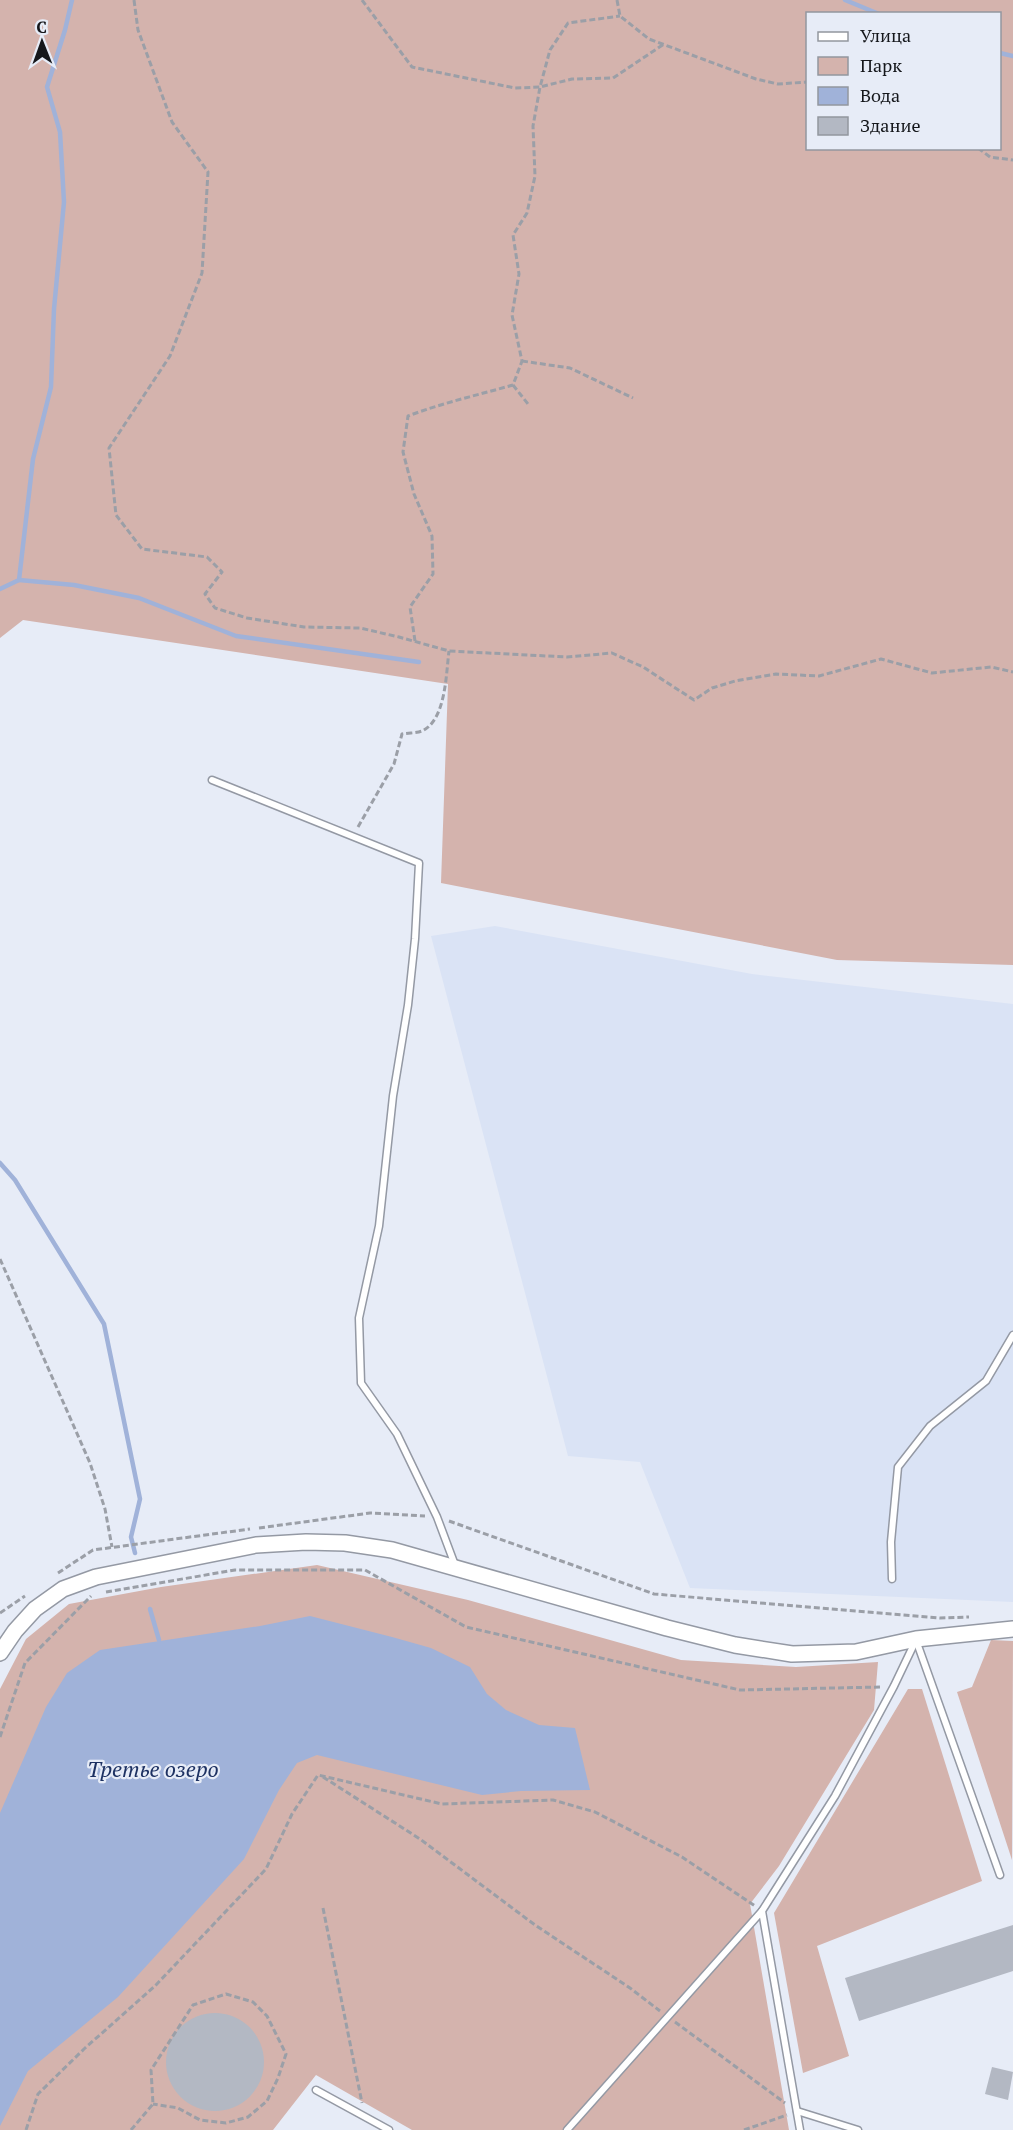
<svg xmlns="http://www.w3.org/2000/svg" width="1013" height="2130" font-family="'PT Serif',serif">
<rect width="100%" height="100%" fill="#e7ecf7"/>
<polygon fill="#dae3f5" points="495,926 752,974 1013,1004 1013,1602 690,1588 640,1462 568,1456 431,936"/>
<g fill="#d4b3ad" fill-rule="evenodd">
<path d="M0 0H1013V965L837 960 441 883 448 684 23 620 0 638ZM808 14H1000V148H808Z"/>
<polygon points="317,1565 468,1600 681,1660 796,1667 878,1662 874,1710 779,1866 750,1904 789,2130 412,2130 316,2075 273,2130 0,2130 0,1689 26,1639 69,1604 161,1587"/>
<polygon points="991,1640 1013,1641 1012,1860 957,1692 972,1687"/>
<polygon points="908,1689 922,1689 982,1881 817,1946 849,2056 803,2073 774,1913"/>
</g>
<polygon fill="#a0b2d9" points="310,1616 392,1637 431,1648 470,1667 487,1694 506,1710 539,1725 575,1728 590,1790 521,1791 482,1795 317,1755 297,1763 279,1790 244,1859 118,1997 28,2071 0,2126 0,1813 46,1707 67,1673 100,1650 260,1626"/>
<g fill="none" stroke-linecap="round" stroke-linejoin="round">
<g stroke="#a0b2d9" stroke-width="4.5">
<polyline points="845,0 879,14"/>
<polyline points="1000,53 1013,56"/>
<polyline points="19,580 74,585 139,598 236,636 419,662"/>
<polyline points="0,589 19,580 33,459 51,387 54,309 64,202 60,132 47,87 65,30 72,0"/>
<polyline points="0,1163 15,1180 104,1324 140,1499 131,1537 135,1553"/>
<polyline points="150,1609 159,1640"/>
</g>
</g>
<g fill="#b3b8c3">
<polygon points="1013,1925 1013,1971 859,2021 845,1978"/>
<circle cx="215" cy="2062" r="49"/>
<polygon points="992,2067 1013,2072 1008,2100 985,2094"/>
</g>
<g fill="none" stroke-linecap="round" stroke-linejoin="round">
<g stroke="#9499a4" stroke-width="9">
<g id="service">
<polyline points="212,780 419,863 415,939 408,1005 393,1096 379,1226 359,1318 361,1383 397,1434 437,1517 455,1565"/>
<polyline points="892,1579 891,1542 898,1467 930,1426 986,1381 1013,1335"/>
<polyline points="916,1640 1000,1875"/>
<polyline points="316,2090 389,2130"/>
<polyline points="797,2111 858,2130"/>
<polyline points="567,2130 762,1911"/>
<polyline points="800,2130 762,1911 835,1796 894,1686 916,1640"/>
</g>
</g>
<g stroke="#9499a4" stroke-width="18">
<polyline id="tertiary" points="0,1653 15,1631 35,1609 63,1589 96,1577 256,1545 306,1542 345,1543 392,1550 667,1628 735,1645 792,1654 856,1652 916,1639 1013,1629"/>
</g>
<g stroke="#9b9fa7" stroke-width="3" stroke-dasharray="6 3" stroke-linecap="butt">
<polyline points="134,0 138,30 172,122 208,172 202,273 170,356 109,448 116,515 142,549 207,557 222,572 205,594 215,608 247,618 304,627 360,628 399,637 449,651 567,657 612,653 643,667 694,700 712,688 735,681 776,674 819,676 881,659 932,673 991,667 1013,672"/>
<polyline points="362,0 412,67 515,88 540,87 550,50 568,23 620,16"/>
<polyline points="617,0 620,16 649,39 756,79 778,84 808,82"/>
<polyline points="978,148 990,157 1013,160"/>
<polyline points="522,361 570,368 633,398"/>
<polyline points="513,385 528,404"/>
<path d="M415 641 410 607 433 574 432 536 414 494 403 452 408 416C442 403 478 395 513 385L522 361 512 315 519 274 513 235 527 213 535 176 533 126 540 87 572 79 613 78 664 44"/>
<path d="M358 827 394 764 402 734C408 733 417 733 422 731 446 720 446 674 449 651"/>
<polyline points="0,1259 90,1463 105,1509 112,1547"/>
<polyline points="449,1521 654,1594 940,1618 969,1617"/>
<polyline points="259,1528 370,1513 425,1516"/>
<polyline points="58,1573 93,1550 250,1529"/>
<polyline points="106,1592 235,1570 365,1570 466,1627 740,1690 882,1687"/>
<polyline points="0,1613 25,1596"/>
<polyline points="0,1737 25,1663 91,1596"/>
<polyline points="323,1777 420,1839 535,1925 630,1988 660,2011"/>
<polyline points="323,1908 362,2103"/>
<polyline points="675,2022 785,2103"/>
<polyline points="26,2130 38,2094 84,2049 155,1986 266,1869 292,1814 318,1775 442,1804 553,1800 595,1812 682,1857 755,1906"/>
<polyline points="131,2130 153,2104 151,2070 193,2005 226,1994 253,2002 267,2016 286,2054 278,2078 267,2101 248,2117 226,2123 200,2120 178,2108 153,2104"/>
<polyline points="744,2130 787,2115"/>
</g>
<use href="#service" stroke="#fff" stroke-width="6"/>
<use href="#tertiary" stroke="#fff" stroke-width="15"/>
</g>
<g text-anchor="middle" stroke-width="4.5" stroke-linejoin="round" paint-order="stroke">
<g font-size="22" font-style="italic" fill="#1d3162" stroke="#e7ecf7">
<text x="153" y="1777">Третье озеро</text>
</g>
</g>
<rect x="806" y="12" width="195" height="138" fill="#e7ecf7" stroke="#93979f" stroke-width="1.5"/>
<rect x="818" y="32" width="30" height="9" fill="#ffffff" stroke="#93979f" stroke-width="1.5"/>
<text x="860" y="42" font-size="18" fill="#15171b">Улица</text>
<rect x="818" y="57" width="30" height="18" fill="#d4b3ad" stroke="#93979f" stroke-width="1.5"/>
<text x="860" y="72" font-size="18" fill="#15171b">Парк</text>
<rect x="818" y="87" width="30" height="18" fill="#a0b2d9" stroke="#93979f" stroke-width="1.5"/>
<text x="860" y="102" font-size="18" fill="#15171b">Вода</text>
<rect x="818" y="117" width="30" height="18" fill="#b3b8c3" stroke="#93979f" stroke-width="1.5"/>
<text x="860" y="132" font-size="18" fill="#15171b">Здание</text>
<g transform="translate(42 42) rotate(359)" stroke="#e7ecf7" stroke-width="4.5" paint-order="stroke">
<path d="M0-4.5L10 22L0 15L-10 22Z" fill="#15171b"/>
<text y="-9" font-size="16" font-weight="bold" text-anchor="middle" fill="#15171b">С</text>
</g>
</svg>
